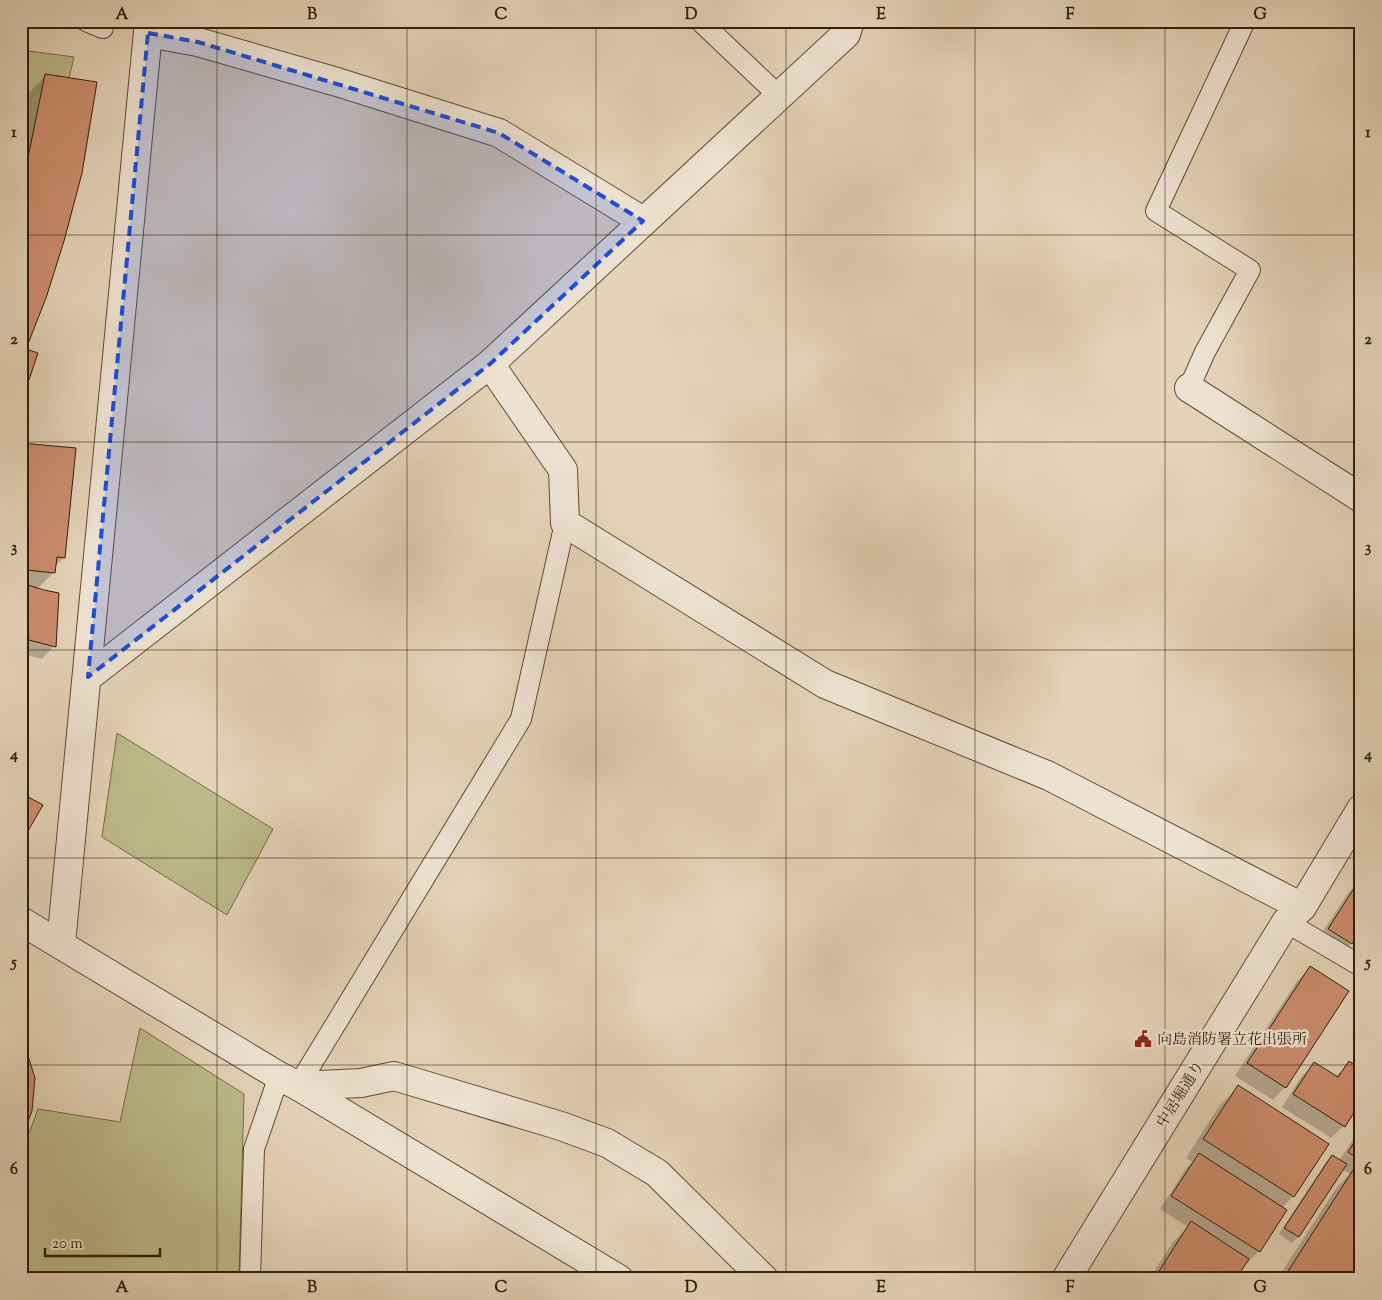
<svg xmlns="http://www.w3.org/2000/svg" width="1382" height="1300" font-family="'Sorts Mill Goudy','Noto Serif JP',serif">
<rect width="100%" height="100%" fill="#e4d3b8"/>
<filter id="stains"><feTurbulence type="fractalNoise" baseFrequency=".004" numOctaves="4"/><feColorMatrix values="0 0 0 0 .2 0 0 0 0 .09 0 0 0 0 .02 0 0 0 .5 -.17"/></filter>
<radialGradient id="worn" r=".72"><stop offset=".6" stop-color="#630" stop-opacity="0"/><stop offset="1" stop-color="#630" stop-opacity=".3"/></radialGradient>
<g fill="#bcba8a" stroke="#786c48">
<polygon points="21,50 74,57 69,78 21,192"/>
<polygon points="117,733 273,829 227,915 102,837"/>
<polygon points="140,1028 244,1094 239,1279 21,1279 21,1155 38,1109 120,1122"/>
</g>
<g fill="#0003">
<polygon points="46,75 25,349 28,380 21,387 21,101"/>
<polygon points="21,444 64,557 55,567 54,572 37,589 54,646 42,659 21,654"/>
<polygon points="1360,881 1361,928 1351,944 1338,956 1316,942 1348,893"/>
<polygon points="1361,937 1361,954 1353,949"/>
<polygon points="1310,968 1285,1087 1273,1100 1235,1076 1297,981"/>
<polygon points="1314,1063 1335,1077 1349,1063 1344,1126 1331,1138 1282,1107 1302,1076"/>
<polygon points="1238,1087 1293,1196 1282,1208 1286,1210 1259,1251 1246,1264 1245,1263 1235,1279 1149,1279 1173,1242 1188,1227 1160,1209 1187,1167 1192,1162 1186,1158 1219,1106"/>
<polygon points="1361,1127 1361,1279 1277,1279 1337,1187 1350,1174 1342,1169 1298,1237 1292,1243 1279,1234 1326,1162 1332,1156 1339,1161"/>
</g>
<g fill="#cc8e6e" stroke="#341e06">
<polygon points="45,74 97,82 82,173 64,241 46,298 26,349 38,353 29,380 21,378 21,192"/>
<polygon points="21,443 76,448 65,558 57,557 55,573 26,570 28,554 21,553"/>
<polygon points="21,583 44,590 59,593 56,647 21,638"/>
<polygon points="21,656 28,658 21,690"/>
<polygon points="21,793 43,805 21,843"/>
<polygon points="1360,879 1361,930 1352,944 1328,929"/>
<polygon points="1310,966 1349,991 1286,1088 1247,1063"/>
<polygon points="21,1050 27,1053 35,1078 32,1111 21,1139"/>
<polygon points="1349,1061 1361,1069 1361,1101 1345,1127 1293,1094 1314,1062 1338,1077"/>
<polygon points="1238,1085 1329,1144 1294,1197 1203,1139"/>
<polygon points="1361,1132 1361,1161 1348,1152"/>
<polygon points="1199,1153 1287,1210 1260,1252 1171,1196"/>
<polygon points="1332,1155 1347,1164 1299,1237 1284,1228"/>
<polygon points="1355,1167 1361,1170 1361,1279 1283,1279"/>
<polygon points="1191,1221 1249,1259 1236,1279 1154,1279"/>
</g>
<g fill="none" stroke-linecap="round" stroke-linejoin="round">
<g stroke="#604b32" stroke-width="22">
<g id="service">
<polyline points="86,21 103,28"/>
<polyline points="700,21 779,96"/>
<polyline points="1189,388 1205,352 1250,270 1156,211 1245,21"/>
<polyline points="1286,922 1361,966"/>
<polyline points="298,1086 521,719 565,523"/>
<polyline points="250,1279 254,1149 279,1076"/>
</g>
</g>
<g stroke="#604b32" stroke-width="30">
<g id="minor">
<polyline points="148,33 198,42 337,82 499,133 643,221"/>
<polyline points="490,364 563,470 565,523 825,684 1049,776 1302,907"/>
<polyline points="1189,388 1361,498"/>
<polyline points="298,1086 361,1083 394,1076 561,1126 607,1143 657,1173 764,1279"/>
</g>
</g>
<g stroke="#604b32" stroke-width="30">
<g id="tertiary">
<polyline points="88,677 490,364 846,34 850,21"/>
<polyline points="21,921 279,1076 298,1086 619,1279"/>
<polyline points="61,944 149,21"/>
<polyline points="1066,1279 1286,922 1302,907 1361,809"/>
</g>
</g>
<use href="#service" stroke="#ede2d1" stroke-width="20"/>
<use href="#minor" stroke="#ede2d1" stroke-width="28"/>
<use href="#tertiary" stroke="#ede2d1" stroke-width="28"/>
</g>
<path fill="#1d4ed8" fill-opacity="0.2" stroke="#1d4ed8" stroke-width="4" stroke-dasharray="10 6" stroke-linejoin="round" d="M148 33 198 42 499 133 643 221 490 364 88 677Z"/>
<path fill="none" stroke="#341e06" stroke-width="1" stroke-opacity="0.55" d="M217 21V1279M407 21V1279M596 21V1279M786 21V1279M975 21V1279M1165 21V1279M21 235H1361M21 442H1361M21 650H1361M21 858H1361M21 1065H1361"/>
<defs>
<g id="civic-bare" transform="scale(1.35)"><path d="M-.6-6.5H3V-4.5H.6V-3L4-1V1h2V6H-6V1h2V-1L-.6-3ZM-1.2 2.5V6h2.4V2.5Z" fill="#8f2418" stroke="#ede2d1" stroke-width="2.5" paint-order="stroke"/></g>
</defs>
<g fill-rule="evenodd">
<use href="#civic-bare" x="1143" y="1039"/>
</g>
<g text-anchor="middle" stroke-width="5" stroke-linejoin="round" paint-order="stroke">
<g font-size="15" fill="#341e06" stroke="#ede2d1" text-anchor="start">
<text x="1157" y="1044">向島消防署立花出張所</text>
</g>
<g font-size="15" fill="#341e06" stroke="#ede2d1">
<text transform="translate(1180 1094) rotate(-58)" y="5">中居堀通り</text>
</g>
</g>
<rect width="1382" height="1300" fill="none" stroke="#e4d3b8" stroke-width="55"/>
<path d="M45 1248v8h115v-8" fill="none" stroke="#341e06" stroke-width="2.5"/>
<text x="52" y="1248" font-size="15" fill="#341e06" stroke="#ede2d1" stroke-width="4" paint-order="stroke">20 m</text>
<rect x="28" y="28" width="1326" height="1244" fill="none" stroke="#341e06" stroke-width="2"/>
<g font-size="16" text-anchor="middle" font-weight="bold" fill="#341e06">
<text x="122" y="19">A</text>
<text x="312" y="19">B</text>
<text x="501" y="19">C</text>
<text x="691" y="19">D</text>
<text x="881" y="19">E</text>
<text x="1070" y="19">F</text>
<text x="1260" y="19">G</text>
<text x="14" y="137">1</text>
<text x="1368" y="137">1</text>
<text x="14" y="344">2</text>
<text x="1368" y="344">2</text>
<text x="14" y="552">3</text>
<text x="1368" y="552">3</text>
<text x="14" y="759">4</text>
<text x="1368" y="759">4</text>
<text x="14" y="967">5</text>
<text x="1368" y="967">5</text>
<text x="14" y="1174">6</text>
<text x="1368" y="1174">6</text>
<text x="122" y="1292">A</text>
<text x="312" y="1292">B</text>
<text x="501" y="1292">C</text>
<text x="691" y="1292">D</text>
<text x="881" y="1292">E</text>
<text x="1070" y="1292">F</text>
<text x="1260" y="1292">G</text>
</g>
<rect width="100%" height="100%" filter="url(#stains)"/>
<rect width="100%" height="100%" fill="url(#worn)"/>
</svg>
